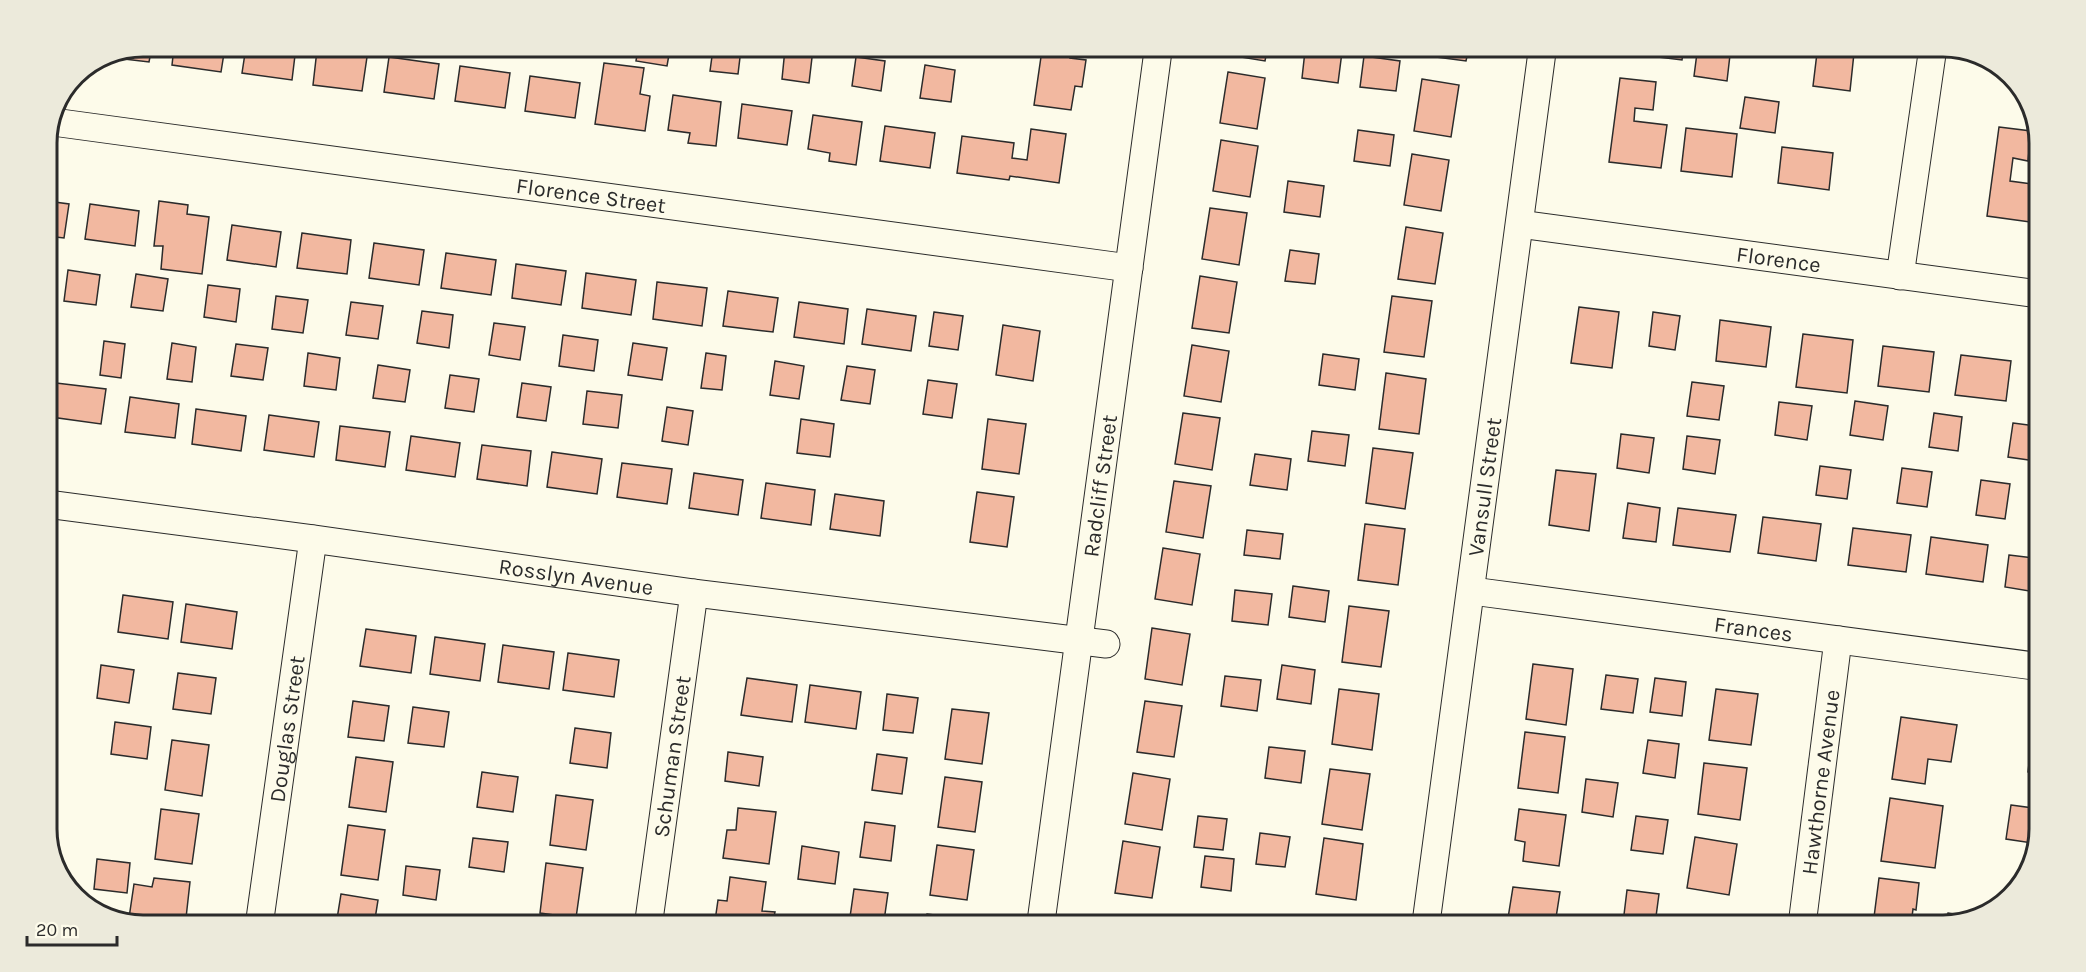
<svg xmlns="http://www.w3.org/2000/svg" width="2086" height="972" font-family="Karla,sans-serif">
<rect width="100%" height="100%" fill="#fdfbea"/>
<g fill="#f2b8a0" stroke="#2b2b2b" stroke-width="1.5">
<polygon points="143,46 152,47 149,62 116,58"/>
<polygon points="174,47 225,47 221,72 172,65"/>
<polygon points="246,47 296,47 292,80 242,73"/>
<polygon points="564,48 598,48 597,57 564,53"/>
<polygon points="638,49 670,49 667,66 636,61"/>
<polygon points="713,49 741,49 738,74 710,71"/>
<polygon points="785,49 813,49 809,83 782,79"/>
<polygon points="317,50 367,57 362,91 313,85"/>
<polygon points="1042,50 1072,50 1070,58 1086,60 1082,87 1075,86 1071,110 1034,105"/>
<polygon points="1229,51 1267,51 1265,61 1228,55"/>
<polygon points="1305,51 1342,52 1338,83 1302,78"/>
<polygon points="1430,52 1468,52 1466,61 1429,56"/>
<polygon points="1625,53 1683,53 1682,60"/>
<polygon points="1697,53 1730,55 1727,81 1694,76"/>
<polygon points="1817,53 1854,53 1850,91 1813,86"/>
<polygon points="1364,56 1400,61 1396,91 1360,87"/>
<polygon points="389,57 439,64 434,99 384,92"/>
<polygon points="856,57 885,61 881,91 852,86"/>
<polygon points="604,63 644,68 640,94 650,96 645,131 595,124"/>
<polygon points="925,65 955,70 951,102 920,98"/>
<polygon points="460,66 510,73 505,108 455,101"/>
<polygon points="1228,72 1265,78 1257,129 1220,123"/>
<polygon points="530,76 580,83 575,118 525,111"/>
<polygon points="1620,78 1656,82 1653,110 1635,108 1634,121 1667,125 1661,168 1609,162"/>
<polygon points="1422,79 1459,85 1451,137 1414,131"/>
<polygon points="673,95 721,102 716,146 688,143 690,133 668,130"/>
<polygon points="1745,97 1779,102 1775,133 1740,128"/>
<polygon points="742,104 792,111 787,145 738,138"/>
<polygon points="813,115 862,122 856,165 829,161 830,153 808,149"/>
<polygon points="885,126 935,133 930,168 880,161"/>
<polygon points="1999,127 2031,131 2028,161 2013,158 2010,181 2039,185 2038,223 1987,216"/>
<polygon points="1686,128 1737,134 1732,177 1681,171"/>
<polygon points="1031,129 1066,134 1059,183 1010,176 1009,180 957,173 962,136 1014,143 1012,158 1027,160"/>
<polygon points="1358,130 1394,135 1390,166 1354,161"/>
<polygon points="1221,140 1258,146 1250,197 1213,191"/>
<polygon points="1782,147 1833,153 1829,190 1778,183"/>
<polygon points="1412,154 1449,160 1441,211 1404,205"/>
<polygon points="1288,181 1324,186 1320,217 1284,212"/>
<polygon points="47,201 69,204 64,238 47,236"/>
<polygon points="159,201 188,205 187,214 209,217 202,274 161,269 163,246 154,246"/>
<polygon points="90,204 139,211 135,246 85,239"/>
<polygon points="1210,208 1247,213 1239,265 1202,259"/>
<polygon points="232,225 281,232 276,267 227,260"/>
<polygon points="1406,227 1443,233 1435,284 1398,279"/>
<polygon points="302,233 351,240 347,274 297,268"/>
<polygon points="374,243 424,250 419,285 369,278"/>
<polygon points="1290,250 1319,254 1315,284 1285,281"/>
<polygon points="446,253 496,260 491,295 441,288"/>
<polygon points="516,264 566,271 561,305 512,298"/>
<polygon points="68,270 100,275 96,305 64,301"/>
<polygon points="586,273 636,280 631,315 582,308"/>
<polygon points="136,274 168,279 163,311 131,307"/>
<polygon points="1200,276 1237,282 1229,333 1192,328"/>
<polygon points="657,282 707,288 702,326 653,319"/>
<polygon points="208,285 240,289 236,322 204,317"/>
<polygon points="728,291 778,298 773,332 723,326"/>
<polygon points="276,296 308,300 303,333 272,329"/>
<polygon points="1392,296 1432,301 1424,357 1384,352"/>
<polygon points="351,302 383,306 378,339 346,335"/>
<polygon points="799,302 848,309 844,344 794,337"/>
<polygon points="1579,307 1619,312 1612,368 1571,363"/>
<polygon points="867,309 916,316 911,351 862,344"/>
<polygon points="422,311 453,315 449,348 417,343"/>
<polygon points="934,312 963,316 958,350 929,346"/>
<polygon points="1653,312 1680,316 1675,350 1649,346"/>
<polygon points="1720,320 1771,327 1766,367 1716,361"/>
<polygon points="494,323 525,327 520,360 489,355"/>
<polygon points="1003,325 1040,331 1033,381 996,375"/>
<polygon points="47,331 55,332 51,364 47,363"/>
<polygon points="1803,334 1853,340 1847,393 1796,387"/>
<polygon points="563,335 598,340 594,371 559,366"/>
<polygon points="104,341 125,344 121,378 100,375"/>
<polygon points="172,343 196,347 192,382 167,379"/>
<polygon points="633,343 667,348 662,380 628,375"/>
<polygon points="236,344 268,348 263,380 231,376"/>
<polygon points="1192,345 1229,351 1221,402 1184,396"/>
<polygon points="1883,346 1934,352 1929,392 1878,386"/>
<polygon points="308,353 340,358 336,390 304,386"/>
<polygon points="706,353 726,356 722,390 701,388"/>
<polygon points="1323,354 1359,359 1355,390 1319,385"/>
<polygon points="1961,355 2011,361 2006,401 1955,395"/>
<polygon points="775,361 804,366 799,399 770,395"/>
<polygon points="378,365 410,370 405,402 373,398"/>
<polygon points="847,366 875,370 870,404 841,400"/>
<polygon points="1386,373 1426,379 1419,434 1379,429"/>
<polygon points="450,375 479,379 474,412 445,408"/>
<polygon points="928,380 957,384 952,418 923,414"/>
<polygon points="1692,382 1724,386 1719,420 1687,416"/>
<polygon points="56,383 106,389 101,424 51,417"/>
<polygon points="522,383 551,387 546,421 517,417"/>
<polygon points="587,391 622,395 618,428 583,424"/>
<polygon points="130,397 179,404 175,438 125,432"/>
<polygon points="1855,401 1888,406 1883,440 1850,435"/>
<polygon points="1779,402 1812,406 1807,440 1775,435"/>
<polygon points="667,407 693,411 688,445 662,441"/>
<polygon points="196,409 246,416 241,451 192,444"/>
<polygon points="1183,413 1220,418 1212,470 1175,464"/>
<polygon points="1934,413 1962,417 1958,451 1929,447"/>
<polygon points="269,415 319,422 314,457 264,450"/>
<polygon points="801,419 834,424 830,457 797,453"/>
<polygon points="988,419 1026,424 1019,474 982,469"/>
<polygon points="2013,423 2036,426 2036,461 2008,457"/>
<polygon points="340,426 390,432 385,467 336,460"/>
<polygon points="1312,431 1349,435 1345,466 1308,461"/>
<polygon points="1621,434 1654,438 1649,473 1617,468"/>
<polygon points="411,436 460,443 455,477 406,470"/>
<polygon points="1687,436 1720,440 1715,474 1683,469"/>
<polygon points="482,445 531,451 527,486 477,479"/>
<polygon points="1373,448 1413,453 1405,509 1366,503"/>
<polygon points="552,452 602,459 597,494 547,487"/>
<polygon points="1255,454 1291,459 1287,490 1250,485"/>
<polygon points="622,463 672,469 667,504 617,497"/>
<polygon points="1820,466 1851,470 1847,499 1816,495"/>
<polygon points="1902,468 1932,472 1927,507 1897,503"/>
<polygon points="1556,470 1596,474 1589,531 1549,525"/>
<polygon points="694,473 743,480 738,515 689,508"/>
<polygon points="1981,480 2010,484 2005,519 1976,515"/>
<polygon points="1174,481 1211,486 1203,538 1166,532"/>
<polygon points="766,483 815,490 811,525 761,518"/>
<polygon points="977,492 1014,497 1007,547 970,542"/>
<polygon points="835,494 884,501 880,536 830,529"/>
<polygon points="1628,503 1660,508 1656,542 1623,538"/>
<polygon points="1678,508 1736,515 1730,552 1673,545"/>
<polygon points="1763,517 1821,524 1816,561 1758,553"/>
<polygon points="1365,524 1405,529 1398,585 1358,580"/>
<polygon points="1853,528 1911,535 1906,572 1848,565"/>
<polygon points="1247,530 1283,534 1280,559 1244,555"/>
<polygon points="1931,537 1988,545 1983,582 1926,574"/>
<polygon points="1163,548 1200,554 1192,605 1155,599"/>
<polygon points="2009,555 2035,558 2035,592 2005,587"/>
<polygon points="1293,586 1329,591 1325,622 1289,617"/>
<polygon points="1235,590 1272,594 1268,625 1232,621"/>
<polygon points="123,595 173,602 168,639 118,632"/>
<polygon points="186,604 237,612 232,649 181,642"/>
<polygon points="1349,606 1389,611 1381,667 1342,662"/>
<polygon points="1152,628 1190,634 1182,685 1145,679"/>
<polygon points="366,629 416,636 411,673 360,666"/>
<polygon points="435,637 485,644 480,681 430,674"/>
<polygon points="503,645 554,652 549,689 498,682"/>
<polygon points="568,653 619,660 614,697 563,690"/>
<polygon points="1533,664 1573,669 1566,725 1526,719"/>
<polygon points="101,665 134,670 129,703 97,698"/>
<polygon points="1282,665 1315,670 1311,704 1277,699"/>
<polygon points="178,673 216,678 211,714 173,709"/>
<polygon points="1606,675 1638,679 1633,713 1601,709"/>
<polygon points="1225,676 1261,680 1257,711 1221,706"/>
<polygon points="747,678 797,685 792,722 741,715"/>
<polygon points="1655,678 1686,682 1682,716 1650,712"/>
<polygon points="810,685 861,692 856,729 805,722"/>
<polygon points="1339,689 1379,694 1372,750 1332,744"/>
<polygon points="1716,689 1758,694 1751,745 1709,740"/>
<polygon points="887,694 918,698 913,733 883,730"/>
<polygon points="353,701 389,706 384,741 348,737"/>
<polygon points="1145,701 1182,706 1174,757 1137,752"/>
<polygon points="413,707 449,712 444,747 408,743"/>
<polygon points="952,709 989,713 982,764 945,759"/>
<polygon points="1901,717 1957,725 1951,762 1928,759 1925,784 1892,779"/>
<polygon points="115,722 151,727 147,759 111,754"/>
<polygon points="575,728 611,733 607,768 570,763"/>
<polygon points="1525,732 1565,737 1558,793 1518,788"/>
<polygon points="2032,739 2033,739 2033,773 2028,772"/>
<polygon points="172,740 209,745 202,796 165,790"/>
<polygon points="1648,740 1679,744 1675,778 1643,773"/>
<polygon points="1269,747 1305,751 1301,783 1265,778"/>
<polygon points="728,752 763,757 759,786 725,781"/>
<polygon points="877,754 907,758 902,794 872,790"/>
<polygon points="356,757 393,762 386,812 349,807"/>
<polygon points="1704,763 1747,768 1740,820 1698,814"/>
<polygon points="1330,769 1370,774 1362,830 1322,824"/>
<polygon points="482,772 518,777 513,812 477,807"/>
<polygon points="1133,773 1170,779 1162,830 1125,824"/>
<polygon points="945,777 982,782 975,832 938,827"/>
<polygon points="1586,779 1618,783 1613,817 1582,812"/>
<polygon points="556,795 593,800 586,850 550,845"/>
<polygon points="1890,798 1943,806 1935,868 1881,861"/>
<polygon points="2011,805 2033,808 2032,843 2006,839"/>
<polygon points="738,808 776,812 769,864 723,858 727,830 736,830"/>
<polygon points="161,809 199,814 192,864 155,859"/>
<polygon points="1519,809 1566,815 1559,866 1523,861 1525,842 1515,840"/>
<polygon points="1198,816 1227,819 1223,850 1194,847"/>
<polygon points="1636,816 1668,820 1663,854 1631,850"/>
<polygon points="865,822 895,826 891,861 860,857"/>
<polygon points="348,825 385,830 378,880 341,875"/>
<polygon points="1260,833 1290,837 1285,867 1256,864"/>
<polygon points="1695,837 1737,844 1729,895 1687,888"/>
<polygon points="473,838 508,842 504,872 469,867"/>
<polygon points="1324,838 1363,844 1356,900 1316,894"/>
<polygon points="1123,841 1160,847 1152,898 1115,893"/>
<polygon points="937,845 974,850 967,900 930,895"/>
<polygon points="802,846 839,852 835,884 798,879"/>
<polygon points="1205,856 1234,859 1231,891 1201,887"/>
<polygon points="97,859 130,863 127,893 94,889"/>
<polygon points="546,863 583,868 576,918 540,913"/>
<polygon points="406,866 440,870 436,900 403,895"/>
<polygon points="730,877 766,882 762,911 775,912 773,921 715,921 718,900 727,901"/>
<polygon points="154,878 190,882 186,918 129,918 134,884 152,887"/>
<polygon points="1879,878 1919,883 1916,910 1913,909 1911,925 1873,925"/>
<polygon points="1513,887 1560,892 1555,924 1519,924 1519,919 1508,918"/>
<polygon points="854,889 888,893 884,921 850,917"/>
<polygon points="1627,890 1659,894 1655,924 1623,923"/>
<polygon points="341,894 378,900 375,919 337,919"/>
<polygon points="1948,913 1973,917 1946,925"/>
<polygon points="927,914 964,919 964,922 926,921"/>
<polygon points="1672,918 1707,925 1671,924"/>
</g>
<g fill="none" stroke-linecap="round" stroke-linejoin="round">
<g stroke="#2b2b2b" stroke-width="29">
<g id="minor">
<path id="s1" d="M53 122 1129 268"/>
<path id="s2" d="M1520 224 2038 294"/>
<polyline points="1900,276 1932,54"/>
<path id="s3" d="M47 504 313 539 694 593 1106 644"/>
<path id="s4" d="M1472 591 2034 666"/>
<path id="s5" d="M260 919 313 539"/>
<path id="s6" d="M649 920 694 593"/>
<path id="s7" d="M1041 922 1158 51"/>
<path id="s8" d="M1426 923 1542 52"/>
<path id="s9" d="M1802 925 1838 640"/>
</g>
</g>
<use href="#minor" stroke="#fdfbea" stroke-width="27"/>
</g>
<g text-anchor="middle" stroke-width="4.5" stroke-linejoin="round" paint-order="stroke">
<g font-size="22" fill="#2b2b2b" stroke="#fdfbea">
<text dy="8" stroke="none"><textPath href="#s1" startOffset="543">Florence Street</textPath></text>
<text dy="8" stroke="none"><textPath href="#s2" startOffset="261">Florence</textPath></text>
<text dy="8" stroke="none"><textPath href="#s7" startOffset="440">Radcliff Street</textPath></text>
<text dy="8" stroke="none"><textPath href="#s8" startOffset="440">Vansull Street</textPath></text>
<text dy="8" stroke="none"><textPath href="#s3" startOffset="534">Rosslyn Avenue</textPath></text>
<text dy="8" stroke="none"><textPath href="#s4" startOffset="284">Frances</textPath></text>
<text dy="8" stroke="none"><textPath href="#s5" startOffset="192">Douglas Street</textPath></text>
<text dy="8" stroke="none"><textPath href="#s6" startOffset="165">Schuman Street</textPath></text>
<text dy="8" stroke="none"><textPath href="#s9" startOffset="144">Hawthorne Avenue</textPath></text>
</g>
</g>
<path d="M0 0H2086V972H0ZM143 57H1943A86 86 0 0 1 2029 143V829A86 86 0 0 1 1943 915H143A86 86 0 0 1 57 829V143A86 86 0 0 1 143 57Z" fill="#eceadb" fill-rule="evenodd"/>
<path fill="none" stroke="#2b2b2b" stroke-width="3" d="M143 57H1943A86 86 0 0 1 2029 143V829A86 86 0 0 1 1943 915H143A86 86 0 0 1 57 829V143A86 86 0 0 1 143 57Z"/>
<path d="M27 936v9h90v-9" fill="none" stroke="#2b2b2b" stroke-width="3"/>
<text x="36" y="936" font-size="18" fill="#2b2b2b" stroke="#fdfbea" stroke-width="4.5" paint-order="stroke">20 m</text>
</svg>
